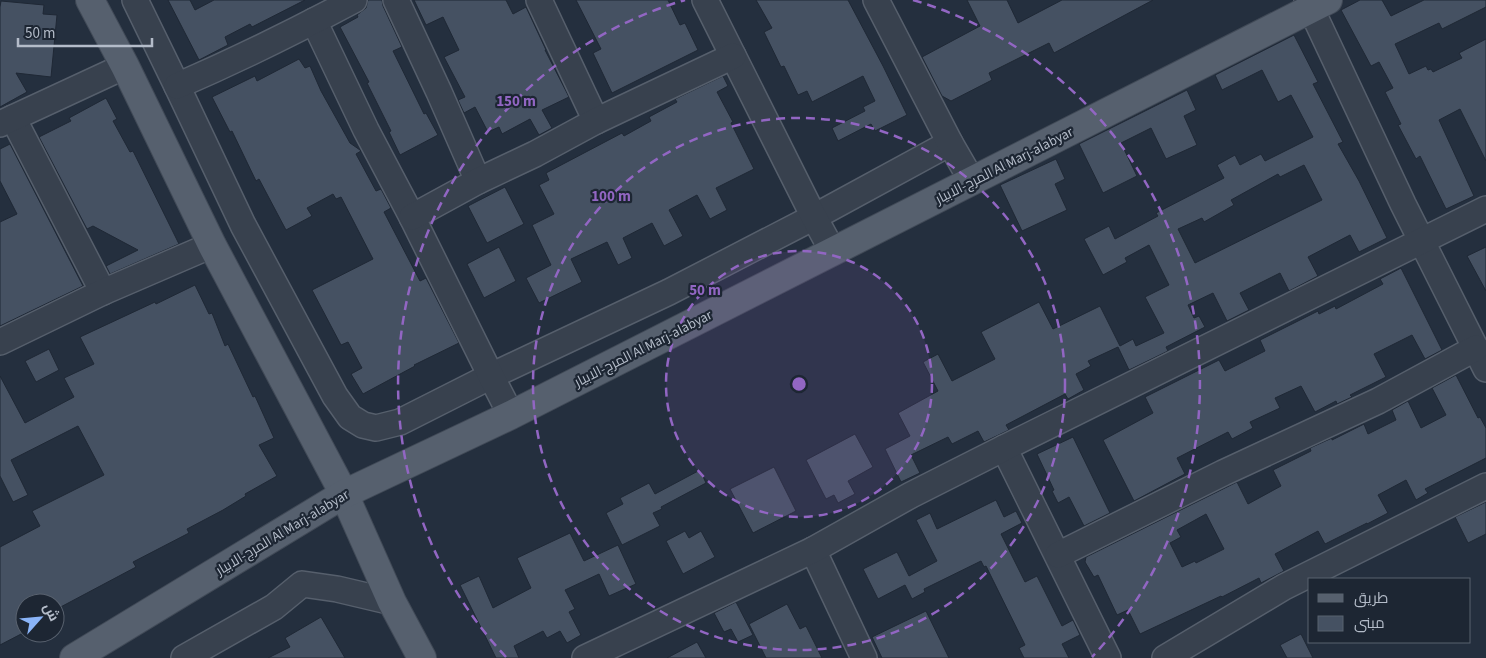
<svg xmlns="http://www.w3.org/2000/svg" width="1486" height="658" font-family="'Source Sans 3',Cairo,sans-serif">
<rect width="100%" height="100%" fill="#242f3e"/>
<g fill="#455162" stroke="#1f2835" fill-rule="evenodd">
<polygon points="168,0 190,0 195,10 214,0 305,0 252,27 250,24 225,37 228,45 199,60"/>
<polygon points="368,0 382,0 383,6 402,47 393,51 424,114 426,113 438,135 400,155 389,132 391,131 367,83 369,82 340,27 358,17 357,15 366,8"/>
<polygon points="414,0 506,0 513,14 526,7 546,50 545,50 569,97 542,110 552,128 539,135 530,119 502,134 499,127 488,132 475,107 464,113 458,100 465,97 444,57 459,50 443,17 426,25"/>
<polygon points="576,0 668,0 680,25 685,23 698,50 612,93 593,53 601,49"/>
<polygon points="756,0 848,0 883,66 907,115 875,131 871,124 838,141 832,128 865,111 863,107 875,101 863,76 812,102 807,91 798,95 784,66 781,67 764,32 772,28"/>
<polygon points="967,0 1007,0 1018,23 1062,0 1153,0 1054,53 1049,43 989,73 992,80 951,101 942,96 922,57 980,26"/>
<polygon points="1360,0 1382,0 1391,16 1424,0 1486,0 1486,7 1442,29 1439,23 1395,44 1409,74 1426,66 1428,70 1431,69 1433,72 1462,58 1459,53 1486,39 1486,161 1460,109 1439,120 1474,196 1446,209 1420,156 1416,159 1398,125 1401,124 1385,92 1393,88 1379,62 1371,66 1341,10"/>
<polygon points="1,1 44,5 43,14 57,15 51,77 16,73 27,92 0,107 0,7"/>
<path d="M1294 35 1318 82 1313 84 1343 142 1338 144 1359 181 1387 238 1359 252 1350 235 1308 257 1318 276 1289 291 1280 273 1240 293 1249 310 1227 321 1213 293 1188 305 1194 318 1199 316 1205 327 1166 347 1168 351 1129 370 1118 347 1088 361 1091 366 1076 374 1084 390 1068 399 1065 394 1006 425 1009 430 984 442 978 431 952 444 948 437 911 455 920 473 901 482 885 449 910 436 898 413 938 391 923 362 938 354 952 381 995 359 981 332 1039 302 1053 329 1100 306 1120 346 1133 339 1136 346 1164 333 1145 297 1169 285 1149 245 1125 258 1127 262 1103 275 1084 239 1109 226 1115 239 1158 216 1156 213 1224 178 1217 165 1235 155 1240 165 1261 154 1265 161 1313 137 1291 95 1278 102 1262 70 1222 90 1215 75ZM1304 165 1322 200 1195 263 1178 229 1202 218 1204 222 1234 205 1231 200 1278 174 1280 177Z"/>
<polygon points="299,59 305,68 310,66 321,91 350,143 360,150 361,151 356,154 376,191 381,189 391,208 384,212 420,281 426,278 459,343 414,365 415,366 363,394 351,374 362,368 348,342 341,345 312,290 373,259 341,197 336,199 333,194 307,208 312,216 286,230 259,179 256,181 232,131 230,132 212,97 255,76 257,81"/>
<polygon points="723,76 728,86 717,92 733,122 731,123 754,169 716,188 727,210 710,219 697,195 669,210 683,236 664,246 652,223 623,238 632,258 618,265 607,242 571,259 582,282 539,303 526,278 551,265 532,225 554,214 539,185 549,180 546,173 622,133 624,136 651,121 649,117 677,102 675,99"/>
<polygon points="1187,90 1196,110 1184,116 1197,145 1166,159 1151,128 1121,143 1137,176 1103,193 1079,144"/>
<polygon points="106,98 117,119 113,121 130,152 133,151 179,244 110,274 106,266 138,250 93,226 87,229 39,137 71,121 69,118"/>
<polygon points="10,144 83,286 0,326 0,222 17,214 0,181 0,149"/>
<polygon points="1056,159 1065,179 1055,184 1067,210 1022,231 1000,185"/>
<polygon points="505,187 524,224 487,243 468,206"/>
<polygon points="499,247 516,281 484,298 467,264"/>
<polygon points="1486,247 1486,291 1467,256"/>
<polygon points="1401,268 1442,350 1425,359 1412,335 1374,354 1386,377 1350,395 1352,397 1337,404 1336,401 1315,412 1301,386 1275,398 1280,408 1250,422 1253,428 1232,439 1228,432 1177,458 1185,474 1134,501 1103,440 1153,413 1145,397 1219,360 1225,371 1265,351 1260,340 1318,311 1319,314 1335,306 1336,309 1383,284 1380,279"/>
<polygon points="195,285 209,314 212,313 225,346 228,344 253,397 255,396 274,438 259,445 277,476 245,494 246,496 223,510 187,529 189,533 133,562 136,567 55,610 55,603 25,603 25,632 0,645 0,547 40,526 32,511 104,475 78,426 11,460 28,495 13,502 0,476 0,376 25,423 74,397 64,378 94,364 80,337 155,302 156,304"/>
<polygon points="49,349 59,370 36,382 25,361"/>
<path d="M1456 375 1478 418 1480 417 1486 428V458L1425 489 1428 493 1416 500 1406 480 1378 495 1388 513 1367 524V523L1325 544 1318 531 1275 554 1284 571 1261 583 1259 578 1222 597 1221 596 1140 634 1128 610 1117 615 1098 575 1094 577 1085 562 1086 557 1237 482 1248 504 1281 486 1273 470 1311 451 1310 448 1332 438V440L1364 424 1368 434 1396 420 1392 410 1408 401 1421 428 1446 415 1432 388ZM1206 514 1224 549 1196 563 1195 561 1182 567 1170 543 1181 537 1177 530Z"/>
<polygon points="855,434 873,467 848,481 855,494 838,503 834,495 826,499 806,460"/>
<polygon points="1073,437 1110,513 1084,526 1069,497 1058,503 1052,491 1054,490 1037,454"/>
<polygon points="774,467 796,511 753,533 730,489"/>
<polygon points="700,470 706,483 661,507 662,509 653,513 660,526 622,545 606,513 623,504 620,498 649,483 655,494"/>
<polygon points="996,500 1004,517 1016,511 1022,523 1001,534 1025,582 1037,576 1062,626 1073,620 1080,635 1062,644 1069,658 1024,658 1019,648 1025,645 986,566 984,567 981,561 924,589 925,592 912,599 905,585 878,599 863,569 897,552 909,576 937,561 916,520 930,513 937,529"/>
<polygon points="1486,502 1486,534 1468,543 1455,517"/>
<polygon points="685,531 689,538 701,531 715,557 683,574 666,541"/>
<polygon points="570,533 584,561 618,545 636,584 609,596 599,574 565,590 575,609 569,612 581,635 567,643 560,631 547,638 543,631 514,646 519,658 496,658 460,585 479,576 493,608 531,588 517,558"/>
<polygon points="736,602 753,635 738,642 731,629 724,632 714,613"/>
<polygon points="787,604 800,629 806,626 822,658 766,658 749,624"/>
<polygon points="926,611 949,658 882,658 872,637"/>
<polygon points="321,617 345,658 268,658 290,647 285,638"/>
<polygon points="1301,634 1313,658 1287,658 1280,645"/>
<polygon points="697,642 706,658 667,658"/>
</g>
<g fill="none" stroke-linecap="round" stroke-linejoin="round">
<g stroke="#565f6c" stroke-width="28">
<g id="minor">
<polyline points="135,0 177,86 243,225 335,396 350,417 363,425 376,428 400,422 491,376 669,292 814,217 950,143"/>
<polyline points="396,0 439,92 478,181"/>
<polyline points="539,0 596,121"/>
<polyline points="705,0 814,217 833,252"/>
<polyline points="876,0 950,143 972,181"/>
<polyline points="1307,0 1403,204 1486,369"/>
<polyline points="314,21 366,130 412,217 491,376 511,415"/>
<path d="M177 86C237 60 296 31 354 0"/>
<polyline points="13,118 103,292"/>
<polyline points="0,124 125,66"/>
<polyline points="412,217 478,181 535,154 596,121 733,56"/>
<polyline points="0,342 103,292 212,245"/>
<polyline points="1004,448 1108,658"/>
<polyline points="813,550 864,658"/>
<polyline points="1058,555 1223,473 1378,401 1476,348"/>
<polyline points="184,658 274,607 302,584 337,589 392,602"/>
<polyline points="585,658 813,550 911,495 1004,448 1486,209"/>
<polyline points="1165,658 1284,587 1486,486"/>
</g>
</g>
<g stroke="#414a57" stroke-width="30">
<g id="major">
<polyline points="90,0 125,66 212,245 344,494 392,602 422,658"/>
<polyline points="74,658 344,494 511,415 1328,0"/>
</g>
</g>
<use href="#minor" stroke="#38414e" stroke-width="25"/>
<use href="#major" stroke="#56606e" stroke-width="28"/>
</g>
<circle cx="799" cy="384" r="133" fill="#9266c3" fill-opacity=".12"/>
<g fill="none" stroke="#9266c3" stroke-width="2.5" stroke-dasharray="9 6">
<circle cx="799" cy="384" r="133"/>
<circle cx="799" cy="384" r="266"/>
<path d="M506 657A400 400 0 0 1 685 0M913 0A400 400 0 0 1 1092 657"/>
</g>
<g text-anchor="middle" stroke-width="4.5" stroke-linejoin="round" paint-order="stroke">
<g font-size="14" fill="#b4bcc9" stroke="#1d2633">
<text transform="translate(1004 165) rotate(-27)" y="5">المرج-الابيار Al Marj-alabyar</text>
<text transform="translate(643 348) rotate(-27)" y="5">المرج-الابيار Al Marj-alabyar</text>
<text transform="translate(282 532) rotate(-31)" y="5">المرج-الابيار Al Marj-alabyar</text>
</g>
</g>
<circle cx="799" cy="384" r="8" fill="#9266c3" stroke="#1d2633" stroke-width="2.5"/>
<g font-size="15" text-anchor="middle" font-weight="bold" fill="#9266c3" stroke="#1d2633" stroke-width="4.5" stroke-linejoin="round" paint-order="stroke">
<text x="516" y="106">150 m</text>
<text x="611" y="201">100 m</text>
<text x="705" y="295">50 m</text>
</g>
<rect x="1308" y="578" width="162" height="65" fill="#1d2633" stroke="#59626f"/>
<rect x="1318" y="594" width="25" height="8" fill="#56606e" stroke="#59626f"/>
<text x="1354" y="603" font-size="15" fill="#b4bcc9">طريق</text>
<rect x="1318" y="616" width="25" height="15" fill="#455162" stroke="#59626f"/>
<text x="1354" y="628" font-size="15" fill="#b4bcc9">مبنى</text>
<g transform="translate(40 618) rotate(63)"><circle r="24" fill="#1d2633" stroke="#59626f"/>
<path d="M0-4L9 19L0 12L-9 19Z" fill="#8ab4f8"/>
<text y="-8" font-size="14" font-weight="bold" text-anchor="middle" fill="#b4bcc9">ش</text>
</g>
<path d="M18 38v8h134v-8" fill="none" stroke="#b4bcc9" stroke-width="2.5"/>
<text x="25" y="38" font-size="15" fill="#b4bcc9" stroke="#1d2633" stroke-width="4" paint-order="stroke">50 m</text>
</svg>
